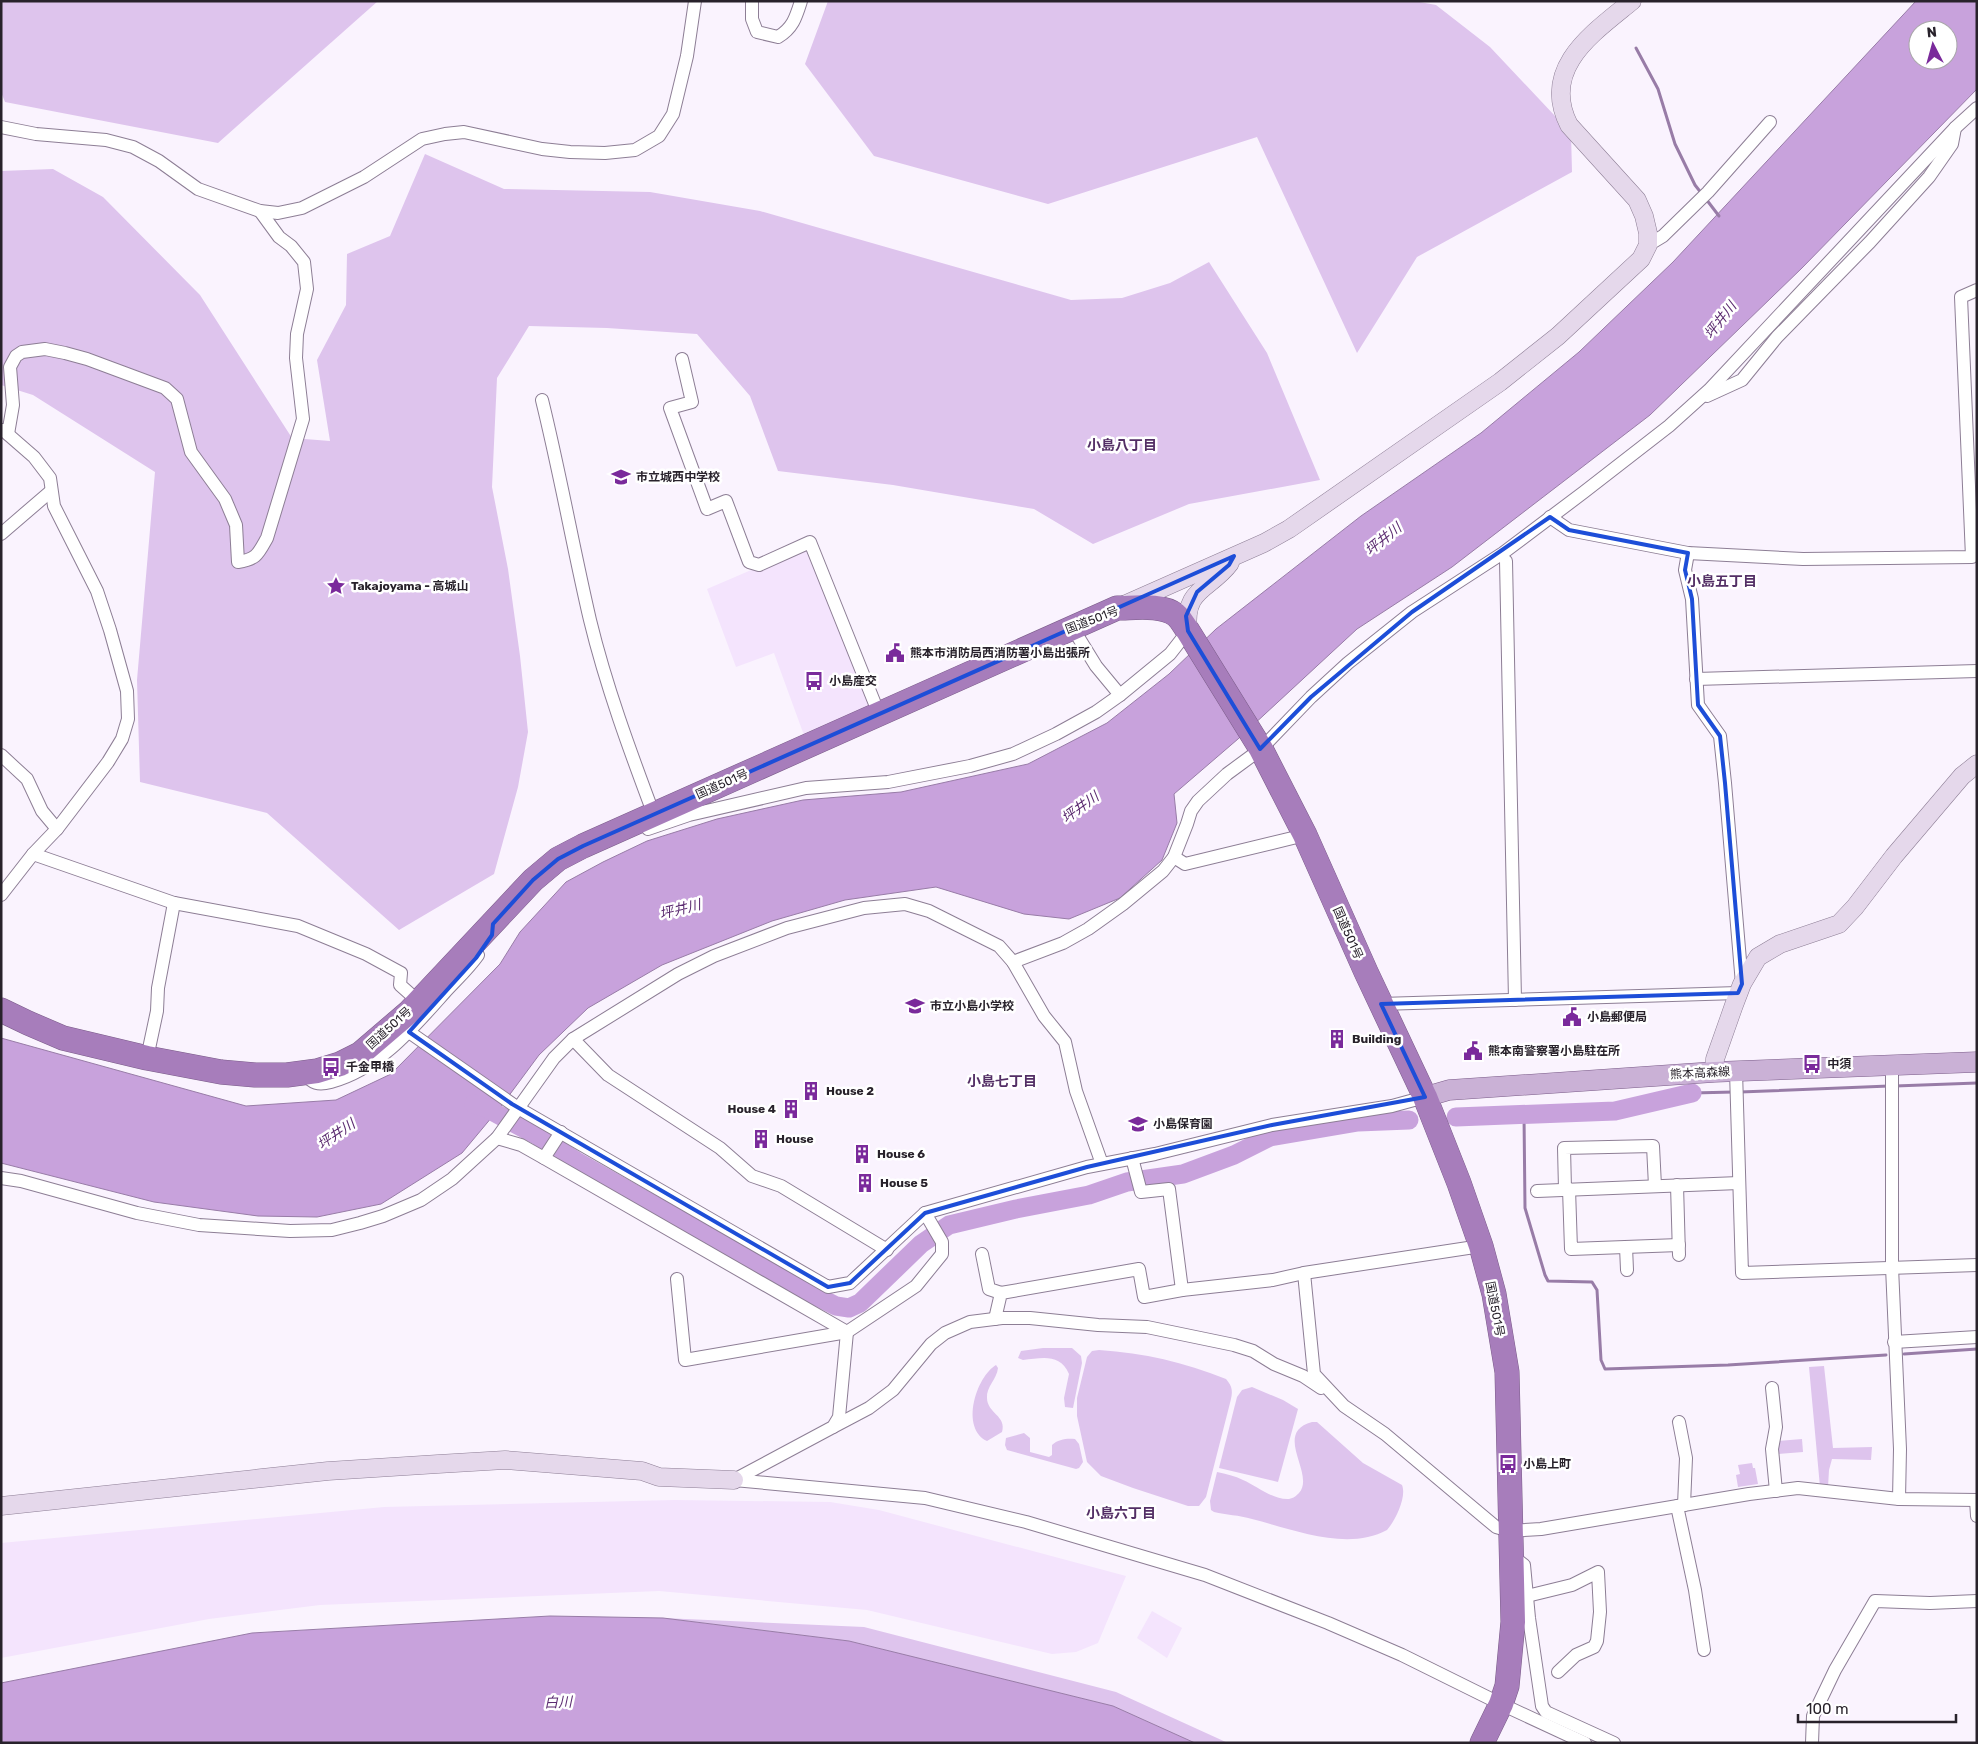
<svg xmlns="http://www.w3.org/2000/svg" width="1978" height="1744" font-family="Rubik,'Noto Sans JP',sans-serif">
<rect width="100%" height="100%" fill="#faf3fe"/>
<g fill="#f4e4fd">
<polygon points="809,545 873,710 805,738 774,653 736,667 707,589"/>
<polygon points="675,1500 830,1502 879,1510 1126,1576 1098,1643 1076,1652 1052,1654 867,1610 659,1591 320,1605 209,1619 1,1658 1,1543 384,1507"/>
<polygon points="1152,1611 1182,1628 1167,1658 1137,1638"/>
</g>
<g fill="#dec4ed">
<polygon points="1,1 378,1 218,143 5,102 1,92"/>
<polygon points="828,1 1414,1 1436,5 1490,47 1571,133 1572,172 1417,257 1357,353 1257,137 1048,204 874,156 805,64"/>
<polygon points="425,154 504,189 650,192 760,211 1071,300 1122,298 1170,283 1209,262 1267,353 1320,480 1189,504 1093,544 1034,509 893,485 778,471 750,396 697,334 607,328 529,326 497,378 492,487 508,569 520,656 528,732 518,787 494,874 399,930 267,813 140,782 137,680 155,472 33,395 1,385 1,171 53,169 103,197 200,295 292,438 330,441 317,360 346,305 347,254 390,236"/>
<path d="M1043 1348H1072L1081 1356 1082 1363 1073 1408 1065 1407 1064 1398 1069 1374C1060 1353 1042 1358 1023 1360L1018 1358 1021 1351Z"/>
<path d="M1099 1350C1145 1353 1183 1362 1226 1379 1233 1387 1233 1392 1230 1403L1206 1497 1199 1506H1188L1133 1488 1101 1476 1087 1462 1077 1416V1398L1087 1357 1092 1351Z"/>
<path d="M996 1365 998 1368C997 1379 986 1387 987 1398 987 1413 1007 1416 1002 1432L987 1441C960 1428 976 1377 996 1365Z"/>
<polygon points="1824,1366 1833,1448 1872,1447 1871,1460 1832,1459 1829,1470 1828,1487 1820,1487 1809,1367"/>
<polygon points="1252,1387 1283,1400 1298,1409 1278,1482 1219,1468 1237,1397 1242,1390"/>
<path d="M1312 1422H1317L1363 1463 1402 1485C1407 1497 1395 1521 1387 1530 1347 1552 1292 1529 1252 1519 1239 1515 1226 1515 1214 1512L1211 1510 1210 1501 1217 1472C1226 1474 1235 1476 1243 1480 1257 1486 1273 1500 1289 1499 1294 1498 1296 1496 1299 1493 1316 1474 1272 1433 1312 1422Z"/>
<path d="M1024 1433 1030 1438V1452L1049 1457 1052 1455V1445C1058 1439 1068 1438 1075 1439L1079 1444 1083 1462 1079 1468 1076 1469 1007 1450 1005 1445 1006 1438Z"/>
<polygon points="1802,1439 1803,1452 1777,1454 1777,1441"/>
<polygon points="1752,1463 1753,1468 1755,1468 1758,1484 1738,1487 1736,1475 1740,1474 1738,1465"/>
<polygon points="663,1618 864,1627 1116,1692 1228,1743 1195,1743 1113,1706 849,1641"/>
</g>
<g fill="#c8a2dc" stroke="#987ca7" fill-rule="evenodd">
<path d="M1916 1H1977V89L1802 268 1650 415 1452 567 1357 629 1238 739 1174 794 1177 823 1162 860 1120 898 1069 919 1024 914 936 887 845 900 772 921 662 965 588 1008 539 1055 502 1105 462 1153 381 1204 317 1217 258 1216 154 1202 1 1163V1038L246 1106 336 1100 391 1074 500 964 520 932 566 882 603 862 647 841 717 819 803 800 901 792 1028 764 1107 723 1169 674 1216 629 1361 516 1481 433 1579 352 1673 262ZM1918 30H1948V60H1918Z"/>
<polygon points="550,1616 663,1618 849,1641 1113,1706 1195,1743 1,1743 1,1683 252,1633"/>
</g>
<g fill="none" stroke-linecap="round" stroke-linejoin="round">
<g stroke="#987ca7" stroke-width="3">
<polyline points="1636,48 1658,89 1675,144 1695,185 1702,194"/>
<polyline points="1706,199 1719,216"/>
<polyline points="1895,1086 1977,1083"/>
<polyline points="1740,1092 1889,1086"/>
<polyline points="1692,1093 1734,1092"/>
<polyline points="1524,1115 1525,1208 1545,1275 1548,1281 1592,1282 1597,1290 1601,1360 1605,1369 1728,1365 1886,1355"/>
<polyline points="1904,1354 1977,1349"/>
</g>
<g stroke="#c8a2dc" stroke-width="19">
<polyline points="474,1104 486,1108 538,1136 576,1161 808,1292 836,1306 849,1308 860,1303 921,1244 949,1225 1016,1209 1089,1195 1127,1182 1183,1174 1234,1155 1270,1137 1358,1122 1409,1120"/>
<polyline points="1456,1117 1615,1111 1692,1093"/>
</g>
<g stroke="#8d7e95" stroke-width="14">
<g id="street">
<path d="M752 1V19L757 32 778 37C793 28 796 17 801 1"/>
<polyline points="1,127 36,134 106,140 133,147 159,161 198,189 260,211 278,213 302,208 364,177 422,139 445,134 464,132 542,149 570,152 605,153 635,150 659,136 673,114 687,56 695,1"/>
<polyline points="1648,245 1663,236 1708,192 1770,122"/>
<polyline points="682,359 692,402 670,408 707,509 726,501 749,562 759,565 810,542 879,714"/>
<polyline points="1707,396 1742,380 1777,337 1870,242 1929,177 1952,144 1955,128"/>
<path d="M542 400C560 473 573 547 590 620 606 686 630 751 654 815"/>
<path d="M8 434 13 405 10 367 16 356 22 352 45 349 65 353 87 359 165 388 177 399 191 452 225 499 236 525 238 562C257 559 258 554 267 538L303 419 296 358 297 334 307 289 304 262 291 246 279 237 260 211"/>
<polyline points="1550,517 1569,530 1688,553 1803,559 1972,557 1961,297 1977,290"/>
<polyline points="1,534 51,491"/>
<polyline points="1688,553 1685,570 1692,599 1698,705 1720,736 1725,783 1742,984"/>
<polyline points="1506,561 1515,1000"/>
<polyline points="1072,627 1096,666 1120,695"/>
<polyline points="1696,679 1977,671"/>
<polyline points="1,755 27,779 42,811 57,829"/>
<polyline points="648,829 689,815 806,788 888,782 970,766 1013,754 1056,734 1096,712 1120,695 1170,654 1188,631"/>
<polyline points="33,854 174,903 298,926 366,954 401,973 400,985 418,1001"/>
<polyline points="1174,857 1185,864 1305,835"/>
<polyline points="1,895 33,854 57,829 108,762 122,739 128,719 127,691 110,630 97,591 54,506 50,478 34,457 3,430"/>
<polyline points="1013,962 1063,943 1088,929 1123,904 1163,871 1174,857 1187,824 1191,811 1198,801 1227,774 1261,749 1311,697 1348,663 1412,612 1503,553 1584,492 1669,426 1709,390 1955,128 1977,108"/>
<polyline points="1381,1004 1738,993"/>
<polyline points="409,1032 518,1108 828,1287 850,1283 925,1213 1087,1167 1155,1154 1272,1125 1392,1106 1425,1097"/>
<polyline points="573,1039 608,1075 720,1148 752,1176 781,1186 887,1250"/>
<polyline points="147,1058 157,1011 158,988 174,903"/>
<polyline points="1892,1065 1892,1267 1900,1449 1899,1499"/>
<polyline points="1736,1071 1742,1273 1977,1265"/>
<path d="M305 1073C311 1084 319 1085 331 1082 379 1069 413 1028 445 992 456 980 469 968 478 955"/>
<polyline points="497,1138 521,1145 544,1158 847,1332"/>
<polyline points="544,1158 561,1132"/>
<polyline points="1132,1158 1141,1192 1169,1189 1182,1290 1273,1280 1304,1273 1481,1246"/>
<polyline points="1,1178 21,1181 137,1213 199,1225 290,1231 332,1230 360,1223 383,1216 421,1200 452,1179 497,1138 554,1058 573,1039 678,974 714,956 787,928 864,908 905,904 929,911 999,946 1013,962 1044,1016 1065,1042 1076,1091 1102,1164"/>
<polyline points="1677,1185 1679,1255"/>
<polyline points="1565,1189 1564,1148 1653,1146 1655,1186"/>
<polyline points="1569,1189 1571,1249 1679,1245"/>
<polyline points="1537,1191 1739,1183"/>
<polyline points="1626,1247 1627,1270"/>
<polyline points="982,1254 989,1289 1001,1293"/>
<polyline points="1304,1273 1314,1374 1344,1406 1385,1434 1496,1527 1510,1531 1541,1529 1749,1494 1798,1488 1899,1499 1977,1500"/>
<polyline points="677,1279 685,1360 847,1332 916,1286 942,1254 942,1242 925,1213"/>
<polyline points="995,1319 1001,1293 1139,1269 1144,1297 1182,1290"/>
<polyline points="1894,1342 1977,1337"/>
<polyline points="1772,1388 1776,1427 1772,1449 1776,1491"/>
<polyline points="1679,1422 1686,1458 1684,1505"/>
<polyline points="833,1427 869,1408 893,1390 931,1344 945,1333 970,1322 1002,1318 1030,1318 1098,1325 1147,1327 1234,1345 1253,1351 1274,1364 1303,1376 1321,1388"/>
<polyline points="734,1480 925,1498 1026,1522 1205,1575 1328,1623 1402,1655 1501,1704 1585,1743"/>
<polyline points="734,1480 833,1427 839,1417 847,1332"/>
<polyline points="1976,1500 1977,1516"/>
<polyline points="1677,1506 1695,1590 1704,1650"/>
<polyline points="1511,1555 1524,1565 1529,1618 1542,1706 1546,1712 1614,1743"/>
<polyline points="1527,1596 1572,1585 1598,1572 1600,1612 1597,1641 1594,1647 1576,1655 1558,1672"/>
<polyline points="1812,1743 1813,1716 1835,1670 1875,1601 1930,1603 1977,1601"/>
</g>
</g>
<g stroke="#8d7e95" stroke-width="19">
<g id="secondary">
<path d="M1124 605 1264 543 1289 529 1500 382 1558 336 1641 259 1648 245V233L1644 216 1637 200 1569 125C1540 68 1593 33 1632 1"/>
<path d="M1188 631C1183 588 1210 590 1230 563"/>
<polyline points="1714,1072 1715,1059 1734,1005 1742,984 1758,957 1780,944 1839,924 1855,907 1894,856 1962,776 1977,764"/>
<polyline points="1,1506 328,1471 438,1464 505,1460 642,1471 659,1477 734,1480"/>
</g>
</g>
<g stroke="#7b5d89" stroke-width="21">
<polyline id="primary" points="1425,1097 1449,1090 1714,1072 1977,1062"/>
</g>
<g stroke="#7b5d89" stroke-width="25">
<path id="highway" d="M1 1010 28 1023 63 1038 147 1058 221 1072 255 1075H287L317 1071 340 1064 360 1054 409 1012 533 880 558 859 583 846 1117 608C1135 608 1161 604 1176 615 1181 619 1184 626 1188 631L1261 749 1305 835 1366 972 1425 1097 1459 1183 1481 1246 1494 1294 1507 1372 1513 1622 1507 1686 1501 1704 1482 1743"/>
</g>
<use href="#street" stroke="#fff" stroke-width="12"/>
<use href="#secondary" stroke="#e5d8eb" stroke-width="18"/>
<use href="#primary" stroke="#cab1d6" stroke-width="20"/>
<use href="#highway" stroke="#a77dbb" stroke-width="24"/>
</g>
<path fill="none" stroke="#1d4ed8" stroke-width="4" stroke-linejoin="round" d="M1550 517 1569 530 1688 553 1685 570 1692 599 1698 705 1720 736 1725 783 1742 984 1738 993 1381 1004 1425 1097 1272 1125 1087 1167 925 1213 850 1283 828 1287 512 1104 409 1032 476 958 492 935 493 924 533 880 558 859 583 846 1234 556 1229 565 1197 592 1186 616 1188 631 1260 749 1311 697 1412 612Z"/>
<defs>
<g id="school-bare" transform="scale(1.5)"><path d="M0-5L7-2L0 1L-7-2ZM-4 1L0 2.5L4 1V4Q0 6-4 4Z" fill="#7a2a9b" stroke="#fff" stroke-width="2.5" paint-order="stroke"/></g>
<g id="sight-bare" transform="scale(1.5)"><path d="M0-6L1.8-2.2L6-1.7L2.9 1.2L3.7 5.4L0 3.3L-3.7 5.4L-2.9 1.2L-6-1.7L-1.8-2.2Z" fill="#7a2a9b" stroke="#fff" stroke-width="2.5" paint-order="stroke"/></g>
<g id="civic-bare" transform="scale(1.5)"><path d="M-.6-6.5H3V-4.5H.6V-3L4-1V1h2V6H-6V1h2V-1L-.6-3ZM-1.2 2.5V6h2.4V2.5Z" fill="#7a2a9b" stroke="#fff" stroke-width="2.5" paint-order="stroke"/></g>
<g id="bus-bare" transform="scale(1.5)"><path d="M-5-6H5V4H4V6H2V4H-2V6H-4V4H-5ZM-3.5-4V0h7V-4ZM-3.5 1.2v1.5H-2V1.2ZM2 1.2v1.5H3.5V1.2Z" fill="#7a2a9b" stroke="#fff" stroke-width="2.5" paint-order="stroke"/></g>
<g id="building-bare" transform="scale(1.5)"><path d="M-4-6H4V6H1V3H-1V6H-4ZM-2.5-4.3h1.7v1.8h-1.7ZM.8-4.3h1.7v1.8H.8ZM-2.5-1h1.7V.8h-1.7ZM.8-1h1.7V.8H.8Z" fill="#7a2a9b" stroke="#fff" stroke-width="2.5" paint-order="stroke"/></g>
</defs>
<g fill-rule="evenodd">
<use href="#school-bare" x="621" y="477"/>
<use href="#sight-bare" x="336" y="586"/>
<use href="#civic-bare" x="895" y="653"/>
<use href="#bus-bare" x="814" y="681"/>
<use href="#school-bare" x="915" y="1006"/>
<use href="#civic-bare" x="1572" y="1017"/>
<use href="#building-bare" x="1337" y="1039"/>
<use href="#civic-bare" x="1473" y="1051"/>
<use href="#bus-bare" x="1812" y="1064"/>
<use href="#bus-bare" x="331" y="1067"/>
<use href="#building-bare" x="811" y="1091"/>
<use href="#building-bare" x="791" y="1109"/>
<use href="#school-bare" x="1138" y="1124"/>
<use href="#building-bare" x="761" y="1139"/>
<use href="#building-bare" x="862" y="1154"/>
<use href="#building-bare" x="865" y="1183"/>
<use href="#bus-bare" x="1508" y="1464"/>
</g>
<g text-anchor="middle" stroke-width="5" stroke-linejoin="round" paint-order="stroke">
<g font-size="12" font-weight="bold" fill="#28222b" stroke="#fff" text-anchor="start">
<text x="636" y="481">市立城西中学校</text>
<text x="351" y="590">Takajoyama - 高城山</text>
<text x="910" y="657">熊本市消防局西消防署小島出張所</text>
<text x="829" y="685">小島産交</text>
<text x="930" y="1010">市立小島小学校</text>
<text x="1587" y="1021">小島郵便局</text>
<text x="1352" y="1043">Building</text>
<text x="1488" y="1055">熊本南警察署小島駐在所</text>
<text x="1827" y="1068">中須</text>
<text x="346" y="1071">千金甲橋</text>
<text x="826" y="1095">House 2</text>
<text x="776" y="1113" text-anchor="end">House 4</text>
<text x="1153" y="1128">小島保育園</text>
<text x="776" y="1143">House</text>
<text x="877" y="1158">House 6</text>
<text x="880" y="1187">House 5</text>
<text x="1523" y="1468">小島上町</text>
</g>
<g font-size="12" fill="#28222b" stroke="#fff">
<text transform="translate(1092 620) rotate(-21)" y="4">国道501号</text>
<text transform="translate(722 784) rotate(-24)" y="4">国道501号</text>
<text transform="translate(1348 933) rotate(66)" y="4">国道501号</text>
<text transform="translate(389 1028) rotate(-42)" y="4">国道501号</text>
<text transform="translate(1700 1073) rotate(-3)" y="4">熊本高森線</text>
<text transform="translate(1495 1309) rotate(79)" y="4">国道501号</text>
</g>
<g font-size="14" font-style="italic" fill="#5b2b70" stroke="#fff">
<text transform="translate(1720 320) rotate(-52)" y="5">坪井川</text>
<text transform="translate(1383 539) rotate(-39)" y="5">坪井川</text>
<text transform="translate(1080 807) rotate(-36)" y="5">坪井川</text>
<text transform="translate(680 909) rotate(-14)" y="5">坪井川</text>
<text transform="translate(336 1134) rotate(-34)" y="5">坪井川</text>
<text transform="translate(558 1702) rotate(-2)" y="5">白川</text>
</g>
<g font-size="14" font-weight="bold" fill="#532e65" stroke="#fff">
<text x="1122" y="450">小島八丁目</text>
<text x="1722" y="586">小島五丁目</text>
<text x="1002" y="1086">小島七丁目</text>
<text x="1121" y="1518">小島六丁目</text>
</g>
</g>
<rect width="1978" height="1744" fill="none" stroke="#28222b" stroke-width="5"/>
<g transform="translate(1933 45) rotate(354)"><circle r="24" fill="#ffffff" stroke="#a9a7aa"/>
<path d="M0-4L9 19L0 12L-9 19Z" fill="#7a2a9b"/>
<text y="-8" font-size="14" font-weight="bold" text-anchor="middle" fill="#28222b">N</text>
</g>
<path d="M1798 1714v8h158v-8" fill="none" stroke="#28222b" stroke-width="2.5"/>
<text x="1806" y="1714" font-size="15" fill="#28222b" stroke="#ffffff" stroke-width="4" paint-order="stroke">100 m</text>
</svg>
